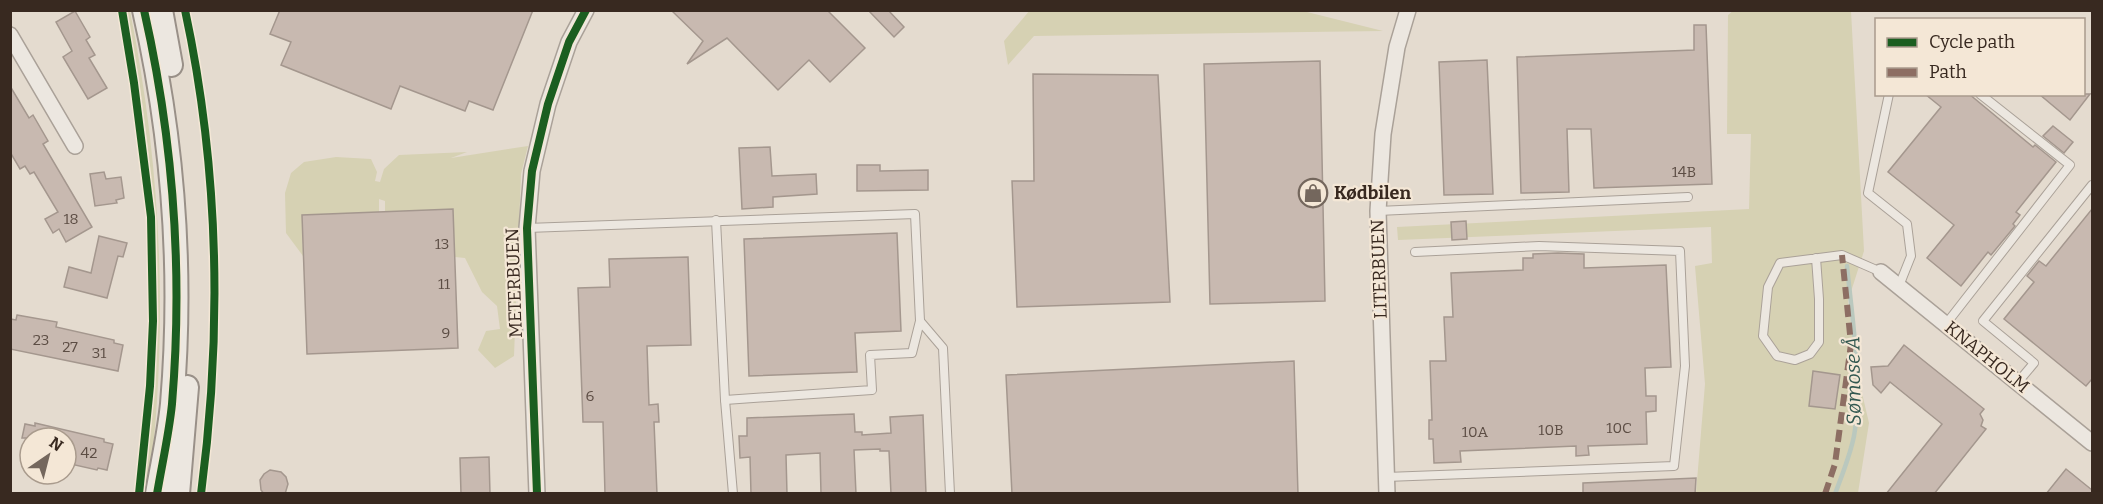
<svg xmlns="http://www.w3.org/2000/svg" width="2103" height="504" font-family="Bitter,serif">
<rect width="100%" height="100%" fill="#e4dbcf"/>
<g fill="#d6d1b3">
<polygon points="1030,10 1303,11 1383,31 1034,36 1008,65 1004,41"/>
<polygon points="1734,10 1851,11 1864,251 1848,301 1858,376 1869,423 1858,493 1696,493 1705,384 1695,266 1712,263 1711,227 1398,240 1397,227 1749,209 1751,134 1727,134 1728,15"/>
<path d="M126 11H130C162 170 169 332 148 494L143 493C166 334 159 168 126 11Z"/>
<polygon points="528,146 521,174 514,356 495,368 478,350 486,331 500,329 497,306 482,292 465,258 455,257 453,210 385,212 385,201 379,199 379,212 302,215 303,256 286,233 285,193 291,173 304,162 336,157 371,159 377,172 375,181 380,182 384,169 399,155 467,152 451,158"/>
</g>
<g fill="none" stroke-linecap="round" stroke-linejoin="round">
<path stroke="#bac8be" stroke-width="4.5" d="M1835 494C1842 475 1850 456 1854 436 1863 386 1852 317 1847 266"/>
</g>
<g fill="#c8b9b0" stroke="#a4978e" stroke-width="1.5">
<polygon points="280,10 533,10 493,110 469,101 465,111 400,86 391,109 281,65 291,42 270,34"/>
<polygon points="671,10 827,10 865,48 830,82 809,60 778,90 727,38 687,64 703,41"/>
<polygon points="868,10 888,10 904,27 894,37"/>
<polygon points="75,11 90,37 86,40 95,55 89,58 107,88 88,99 63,57 72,51 56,22"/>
<polygon points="1694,25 1706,25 1712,184 1594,188 1591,129 1567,129 1569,192 1521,193 1517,57 1694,50"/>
<polygon points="1487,60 1493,194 1444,195 1439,62"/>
<polygon points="1320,61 1325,301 1210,304 1204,64"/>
<polygon points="1033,74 1158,75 1170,302 1017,307 1012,181 1034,181"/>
<polygon points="10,86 29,118 33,115 48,141 43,144 92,227 66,242 59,229 53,233 45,219 58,212 34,172 30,174 25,166 20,169 10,152"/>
<polygon points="1925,94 1969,94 2033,147 2035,145 2056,162 2016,212 2020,215 2013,224 2015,226 1991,255 1988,252 1961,286 1927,258 1954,225 1888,172 1941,107"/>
<polygon points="2039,94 2090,94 2070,120"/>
<polygon points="2053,126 2073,142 2064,153 2043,136"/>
<polygon points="770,147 772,176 816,174 817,194 773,197 773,207 742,209 739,148"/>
<polygon points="857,165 880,165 880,171 928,170 928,190 857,191"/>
<polygon points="104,172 106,179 121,177 124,198 116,200 117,203 95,206 90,174"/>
<polygon points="453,209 458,348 307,354 302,215"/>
<polygon points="2092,209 2092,379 2086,386 2004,319 2034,282 2027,276 2039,261 2046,266"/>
<polygon points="1466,221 1467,239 1452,240 1451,222"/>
<polygon points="897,233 901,331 855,333 857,372 749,376 744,239"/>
<polygon points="99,236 127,243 123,257 118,256 107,298 64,287 69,267 91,273"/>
<polygon points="1558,253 1584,254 1584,268 1666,265 1671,367 1645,368 1646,396 1656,396 1656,411 1646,412 1647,444 1588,446 1589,455 1576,456 1576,446 1460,451 1461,462 1434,463 1433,439 1429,439 1429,420 1432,420 1430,361 1446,361 1444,317 1453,317 1451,273 1523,270 1523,258 1533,258 1533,254"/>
<polygon points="688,257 691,345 647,346 649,405 658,404 659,422 654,422 657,494 605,494 603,422 583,422 578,288 610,287 609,259"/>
<polygon points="17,315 57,322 56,327 114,340 114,343 123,345 118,371 10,349 10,319 16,320"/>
<polygon points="1904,345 1984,409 1980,414 1983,420 1981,426 1986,429 1934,494 1886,494 1942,424 1890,382 1881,393 1873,385 1871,367 1888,366"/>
<polygon points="1294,361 1298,494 1012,494 1006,375"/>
<polygon points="1813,371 1840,375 1835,409 1809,406"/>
<polygon points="854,414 855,432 862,432 862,435 891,433 890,417 923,415 926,494 891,494 889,451 880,451 880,449 854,450 856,494 821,494 820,453 786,455 787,494 751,494 750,457 740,458 739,436 747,436 747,418"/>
<polygon points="35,423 104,439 104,442 113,444 107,470 98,468 97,470 66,463 66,438 22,438 25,424 35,426"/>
<polygon points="489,457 490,494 461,494 460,458"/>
<polygon points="2066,469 2092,490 2092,494 2046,494"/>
<polygon points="270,470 281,472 286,477 288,484 285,494 264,494 261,490 260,480 264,474"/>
<polygon points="1696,478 1695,494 1583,494 1583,483"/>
</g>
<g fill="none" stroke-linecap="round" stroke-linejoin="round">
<g stroke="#aaa198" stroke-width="10">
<g id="lane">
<polyline points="1889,94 1868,193 1907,224 1911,256 1899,286"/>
<polyline points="1378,211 1688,197"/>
<polyline points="716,220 725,400 733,494"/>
<polyline points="527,228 915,214 920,321 943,348 950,494"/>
<polyline points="1816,258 1819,299 1819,342 1810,354 1795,360 1777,356 1763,336 1768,287 1780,263 1842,255 1881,272"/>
<polyline points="1946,324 2070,165 1980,94"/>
<polyline points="2018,382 2034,363 1983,321 2092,185"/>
<polyline points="725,400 872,390 870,355 912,353 920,321"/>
<polyline points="1386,477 1674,466 1685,366 1680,251 1539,246 1415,252"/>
</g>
</g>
<g stroke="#aaa198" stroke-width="18">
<g id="street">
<polyline points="10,35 75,146"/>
<polyline points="1881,272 2092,443"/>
<polyline points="537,494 527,228 532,171 548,104 569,42 586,10"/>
<polyline points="1387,494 1378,211 1383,134 1397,47 1408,10"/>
</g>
</g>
<g stroke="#999088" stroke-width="26">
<g id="secondary">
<path d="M144 10C173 138 183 273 172 404 169 434 162 464 157 494"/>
<polyline points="161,10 171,65"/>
<polyline points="178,494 187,387"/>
</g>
</g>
<use href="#lane" stroke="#ece7e0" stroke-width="8"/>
<use href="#street" stroke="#ece7e0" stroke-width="15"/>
<use href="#secondary" stroke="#ece7e0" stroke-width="22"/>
<polyline stroke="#8d6e63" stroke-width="6" stroke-dasharray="12 6" stroke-linecap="butt" points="1825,494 1835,464 1851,344 1842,255"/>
<g stroke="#f4e7d6" stroke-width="11">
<g id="cycleway">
<polyline points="122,10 134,83 151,217 153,321 150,386 139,494"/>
<path d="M144 10C173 138 183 273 172 404 169 434 162 464 157 494"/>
<path d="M185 10C219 168 222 334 201 494"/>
<polyline points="537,494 527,228 532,171 548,104 569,42 586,10"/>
</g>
</g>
<use href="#cycleway" stroke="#1b5e20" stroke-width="8"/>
</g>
<defs>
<g id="shop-ring" transform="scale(1.5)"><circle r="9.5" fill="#f4e7d6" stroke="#74675d" stroke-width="1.5"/><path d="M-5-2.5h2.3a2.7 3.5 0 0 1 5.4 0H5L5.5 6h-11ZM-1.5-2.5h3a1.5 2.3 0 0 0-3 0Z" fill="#74675d"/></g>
</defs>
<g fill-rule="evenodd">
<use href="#shop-ring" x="1313" y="193"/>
</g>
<g text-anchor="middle" stroke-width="4.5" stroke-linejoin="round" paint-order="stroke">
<g font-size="15" fill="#5c4d44">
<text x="1684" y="177">14B</text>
<text x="71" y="224">18</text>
<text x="442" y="249">13</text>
<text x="444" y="289">11</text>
<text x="446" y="338">9</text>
<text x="41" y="345">23</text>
<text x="70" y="352">27</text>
<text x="99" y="358">31</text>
<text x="590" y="401">6</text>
<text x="1619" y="433">10C</text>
<text x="1551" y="435">10B</text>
<text x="1475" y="437">10A</text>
<text x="89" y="458">42</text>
</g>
<g font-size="18" font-weight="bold" fill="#382920" stroke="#f4e7d6" text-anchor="start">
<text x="1334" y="199">Kødbilen</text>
</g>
<g font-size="18" fill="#382920" stroke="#f4e7d6">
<text transform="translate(1379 269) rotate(-92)" y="6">LITERBUEN</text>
<text transform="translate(514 283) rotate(-92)" y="6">METERBUEN</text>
<text transform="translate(1987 357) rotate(39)" y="6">KNAPHOLM</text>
</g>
<g font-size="20" font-style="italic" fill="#31574f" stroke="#f4e7d6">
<text transform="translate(1853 381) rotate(-91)" y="7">Sømose Å</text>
</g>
</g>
<rect width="2103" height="504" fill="none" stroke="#382920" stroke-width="24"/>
<rect x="1875" y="18" width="210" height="78" fill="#f4e7d6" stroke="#a99b8d" stroke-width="1.5"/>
<rect x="1887" y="38" width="30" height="9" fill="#1b5e20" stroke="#a99b8d" stroke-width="1.5"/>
<text x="1929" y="48" font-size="18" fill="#382920">Cycle path</text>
<rect x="1887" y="68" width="30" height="9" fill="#8d6e63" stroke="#a99b8d" stroke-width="1.5"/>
<text x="1929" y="78" font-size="18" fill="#382920">Path</text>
<g transform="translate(48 456) rotate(35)"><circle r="28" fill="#f4e7d6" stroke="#a99b8d" stroke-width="1.5"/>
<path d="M0-4.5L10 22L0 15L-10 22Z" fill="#74675d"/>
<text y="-9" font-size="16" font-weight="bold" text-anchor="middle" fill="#382920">N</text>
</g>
</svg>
